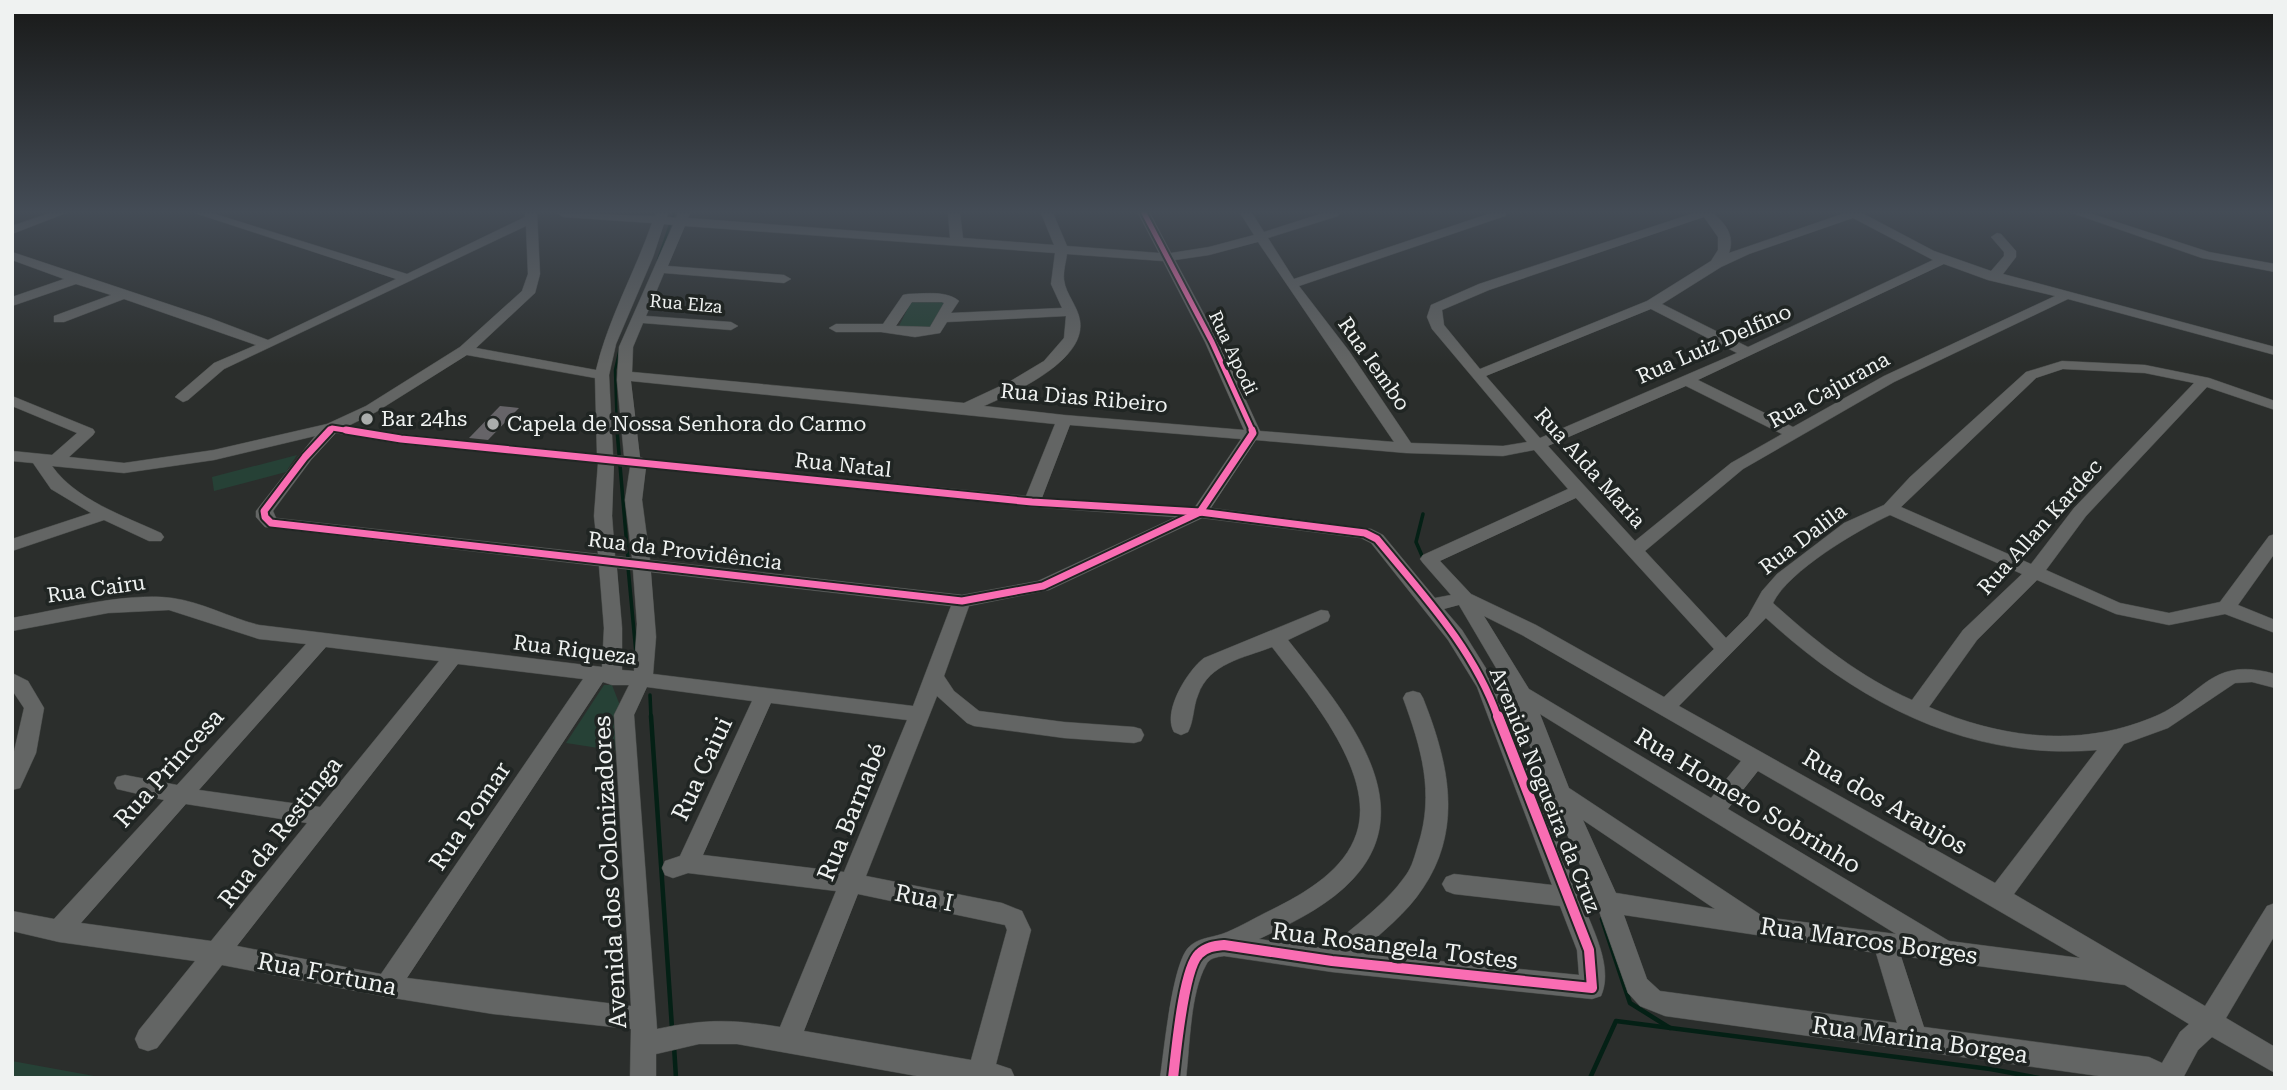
<svg xmlns="http://www.w3.org/2000/svg" width="2287" height="1090" font-family="'Roboto Serif',serif">
<rect width="100%" height="100%" fill="#2b2e2c"/>
<g fill="#264136">
<polygon points="912,300 946,302 933,330 898,328"/>
<polygon points="297,455 286,472 214,491 212,477"/>
<polygon points="604,685 612,685 619,703 618,751 566,743"/>
<polygon points="12,1061 105,1078 12,1078"/>
</g>
<g fill="none" stroke-linecap="round" stroke-linejoin="round">
<g stroke="#042015" stroke-width="2.5">
<polyline points="658,260 674,213"/>
<polyline points="617,432 615,370 620,348"/>
</g>
<g stroke="#042015" stroke-width="3.5">
<polyline points="617,430 628,559"/>
<polyline points="1423,514 1416,542 1423,558"/>
<polyline points="628,567 636,653"/>
<polyline points="650,695 651,718"/>
</g>
<g stroke="#042015" stroke-width="4.5">
<polyline points="651,716 672,1028"/>
<polyline points="1602,919 1630,1003 1670,1028"/>
<polyline points="674,1046 676,1078"/>
<polyline points="1590,1078 1616,1021 1990,1069 2039,1078"/>
</g>
</g>
<polygon fill="#666468" points="500,406 519,408 488,440 469,438"/>
<g fill="none" stroke-linecap="round" stroke-linejoin="round">
<g stroke="#484b49" stroke-width="1">
<g id="minor">
<polygon points="50,213 66,213 12,234 12,226"/>
<path d="M195 213H212L407 274 525 217V213H537L540 274 535 293 476 348 596 370C608 319 635 272 652 223L563 217 557 213 655 216 656 213H668L667 217 676 218 678 213H690L688 218 950 238 948 213H960L963 238 1054 245 1041 213H1053L1067 246 1159 253 1138 213H1150L1171 253 1209 247 1254 235 1240 213H1252L1264 232 1323 213H1340L1338 216 1268 238 1294 279 1491 213H1507L1505 216 1299 286 1349 351 1411 443 1503 446 1527 442 1432 329 1427 317 1431 305 1479 284 1694 213H1713C1726 224 1735 236 1729 253L1845 213H1862L1934 251 1991 271 2004 256V252L1991 237 1997 233 2001 234 2016 251V257L2003 274 2275 347V355L2068 299 1894 382 1743 469 1645 551 1726 638 1748 616 1762 591 1777 574 1844 523 1884 505 1910 477 2026 372 2062 361 2145 365 2209 378 2275 401V410L2207 387 2086 516 2046 570 2120 603 2169 613 2220 602 2269 536 2275 534V553L2238 605 2275 620V633L2225 614 2169 625 2116 614 2037 580 1977 640 1929 707C2000 738 2078 748 2151 718 2203 698 2208 655 2275 674V688L2252 682 2235 683 2168 728 2124 744 2014 894 2205 1006 2267 906 2275 903V935L2226 1018 2275 1047V1073L2212 1037 2198 1050 2183 1078H2113L1665 1016 1640 1006 1628 993 1599 911 1585 909C1595 934 1613 969 1601 996L1592 999 1332 972 1224 956C1217 957 1209 958 1206 965 1190 994 1190 1045 1186 1078H1160C1164 1051 1172 966 1188 948 1197 938 1210 938 1222 934 1236 929 1251 920 1265 913 1298 897 1339 875 1354 840 1382 778 1307 693 1272 647 1244 658 1209 663 1198 695 1193 707 1194 721 1188 732L1181 735 1174 732C1162 712 1187 671 1204 658L1321 610 1328 611 1330 616 1328 621 1288 640C1338 704 1426 801 1353 879 1328 906 1292 923 1259 939L1328 949C1354 926 1386 904 1406 875 1412 867 1415 855 1418 845 1435 793 1421 747 1403 698L1406 693 1413 691 1420 693 1423 698C1448 761 1464 827 1423 888 1407 913 1381 933 1359 953L1579 975 1577 950 1560 906 1454 894 1446 891 1442 884 1446 877 1454 874 1552 885 1477 687 1448 640 1371 543 1361 538 1202 518 1049 590 969 606 944 676 954 691 979 711 1064 722 1134 727 1141 729 1144 735 1141 741 1134 743 1064 738 974 726 967 723 937 696 866 876 1002 903 1022 911 1031 930 996 1064 1011 1069 1015 1078H928L737 1044H699L656 1054V1078H630L631 1029 493 1014 387 997 222 965 157 1048 148 1051 139 1048 135 1039 139 1030 195 961 59 942 12 931V911L54 919 164 800 117 789 114 783 117 777 125 775 177 785 306 644 259 639 169 610 108 613 12 631V618C59 610 125 592 172 598 202 602 230 618 259 625L602 667 604 628 599 566 265 527 256 517V511L315 436 214 460 124 473 52 466C76 500 124 516 161 533L164 537 161 541H149L104 520 12 551V539L91 513 51 489 33 463 12 461V451L52 455 77 433 12 406V396L93 429 95 432 93 435 69 457 124 463 214 450 327 424 366 406 460 347 522 291 528 274 526 226 224 369 188 400 183 402 175 397 178 394 214 363 256 345 124 299 64 322H54V316L111 295 76 284 12 306V297L64 279 12 260V252L210 318 268 340 396 279ZM1704 217 1718 237V250L1711 261 1647 301 1480 369 1444 325 1442 310 1489 290ZM1853 218 1933 260 1748 347 1662 304 1721 267 1749 254ZM664 224 673 225 619 347 617 380 624 456 613 455 609 375 616 344 653 257ZM685 226 1055 253 1051 284 1062 308 951 313 959 301C946 290 924 294 908 294L903 295 883 324H836L829 328 836 332H881L915 337 940 333 947 322 1066 316 1064 338 1044 361 1009 382 964 403 632 372 633 347 643 323 731 330 738 326 731 322 646 316 664 273 784 283 791 279 784 275 668 266ZM1258 242 1394 442 1260 431 1219 342 1175 260 1209 255ZM1067 254 1163 261 1205 342 1244 430 1064 415 984 406C1013 393 1086 361 1080 321 1078 306 1066 295 1064 280 1063 271 1066 262 1067 254ZM1944 264 1988 280 2055 296 1884 376 1793 427 1698 380ZM912 302H942L944 303 930 327 896 326ZM1651 309 1737 353 1540 438 1486 376ZM467 355 595 378 597 454 401 434 348 426 376 412ZM2063 369 2145 373 2194 383 2074 508 2031 564 1901 507 2036 378ZM631 381 1055 424 1026 496 645 459 640 457ZM1686 386 1782 434 1731 463 1635 541 1548 446ZM1070 425 1241 439 1195 507 1042 498ZM336 433 401 444 598 463 594 516 598 554 276 518 273 511 311 460ZM1256 440 1406 453 1503 456 1534 450 1568 489 1423 555 1420 559 1423 563 1451 595 1435 598 1383 535 1371 529 1211 508ZM614 465 630 467 625 500 632 558 615 556 612 516ZM646 468 1032 507 1176 517 1038 581 962 595 650 560 642 500ZM1576 498 1714 649 1664 697 1536 625 1471 594 1440 561ZM1890 515 2022 574 1963 630 1912 700C1860 677 1815 641 1773 603 1788 571 1858 530 1890 515ZM617 568 633 570 637 624 634 671 622 670V628ZM651 572 951 606 913 706 653 674 656 637ZM1459 605 1512 695 1533 755 1591 890 1576 888 1497 686 1462 630 1444 609ZM1484 616 1522 635 1741 761 1711 798 1529 689ZM1766 618C1858 703 1969 761 2097 750L1995 883 1679 706ZM326 647 439 661 320 807 199 790ZM458 664 583 679 381 974 237 946ZM603 682 612 685H629L614 715 631 1006 407 978ZM647 687 752 701 680 856 665 861 662 868 665 875 673 878 688 873 836 891 780 1027C731 1019 705 1019 657 1029L634 715ZM771 703 907 720 844 872 703 855ZM1540 714 1896 934 1764 917 1569 788ZM1758 771 2080 958 1949 941 1728 809ZM186 804 307 823 211 941 81 923ZM1583 820 1715 909 1616 893ZM858 894 1005 925 1007 930 971 1060 804 1031ZM1624 915 1876 953 1897 1023 1660 991 1647 979ZM1901 956 2125 985 2189 1024 2180 1032 2162 1063 2149 1057 1924 1027Z"/>
<polygon points="2072,213 2089,213 2209,252 2275,264 2275,272 2202,258"/>
<polygon points="12,673 28,681 44,708 36,753 20,788 12,790 12,760 24,708 12,690"/>
</g>
</g>
<use href="#minor" fill="#636564" fill-rule="evenodd"/>
<g stroke="#202523" stroke-width="9">
<g id="cycleway-far2">
<polyline points="1144,213 1212,342 1253,432"/>
<polyline points="328,432 332,428 357,432"/>
</g>
</g>
<g stroke="#202523" stroke-width="11">
<g id="cycleway-far1">
<polyline points="330,430 305,457 264,511 265,517 271,523 962,601 1043,586 1200,512"/>
<polyline points="346,430 401,439 1032,502 1200,512"/>
<path d="M1200 512 1365 533 1377 539C1423 595 1474 649 1498 718"/>
<polyline points="1200,512 1253,433 1252,430"/>
</g>
</g>
<g stroke="#202523" stroke-width="14">
<path id="cycleway" d="M1173 1078C1176 1054 1183 969 1199 954 1206 947 1214 946 1224 945L1332 961 1592 988 1589 950 1498 716"/>
</g>
<use href="#cycleway-far2" stroke="#f96db3" stroke-width="5"/>
<use href="#cycleway-far1" stroke="#f96db3" stroke-width="7"/>
<use href="#cycleway" stroke="#f96db3" stroke-width="10"/>
</g>
<linearGradient id="sky" x2="0" y2="1"><stop stop-color="#181918"/><stop offset="0.58" stop-color="#444c56"/><stop offset="1" stop-color="#444c56" stop-opacity="0"/></linearGradient>
<rect width="2287" height="365" fill="url(#sky)"/>
<g fill="#aaadac" stroke="#202523" stroke-width="2.5">
<circle cx="367" cy="419" r="7"/>
<circle cx="493" cy="424" r="7"/>
</g>
<g text-anchor="middle" stroke-width="7" stroke-linejoin="round" paint-order="stroke">
<g font-size="18" fill="#eff2f1" stroke="#202523">
<text transform="translate(686 304) rotate(5)" y="6">Rua Elza</text>
<text transform="translate(1233 353) rotate(65)" y="6">Rua Apodi</text>
</g>
<g font-size="21" fill="#eff2f1" stroke="#202523">
<text transform="translate(1714 344) rotate(-24)" y="7">Rua Luiz Delfino</text>
<text transform="translate(1374 364) rotate(55)" y="7">Rua Iembo</text>
<text transform="translate(1829 390) rotate(-29)" y="7">Rua Cajurana</text>
<text transform="translate(1084 398) rotate(5)" y="7">Rua Dias Ribeiro</text>
<text transform="translate(843 465) rotate(6)" y="7">Rua Natal</text>
<text transform="translate(1590 468) rotate(48)" y="7">Rua Alda Maria</text>
<text transform="translate(2040 527) rotate(-48)" y="7">Rua Allan Kardec</text>
<text transform="translate(1803 539) rotate(-37)" y="7">Rua Dalila</text>
<text transform="translate(685 551) rotate(7)" y="7">Rua da Providência</text>
<text transform="translate(96 589) rotate(-8)" y="7">Rua Cairu</text>
<text transform="translate(575 650) rotate(7)" y="7">Rua Riqueza</text>
<text transform="translate(1545 790) rotate(68)" y="7">Avenida Nogueira da Cruz</text>
</g>
<g font-size="21" fill="#eff2f1" stroke="#202523" text-anchor="start">
<text x="381" y="426">Bar 24hs</text>
<text x="507" y="431">Capela de Nossa Senhora do Carmo</text>
</g>
<g font-size="24" fill="#eff2f1" stroke="#202523">
<text transform="translate(169 768) rotate(-48)" y="8">Rua Princesa</text>
<text transform="translate(702 769) rotate(-65)" y="8">Rua Caiui</text>
<text transform="translate(1748 801) rotate(31)" y="8">Rua Homero Sobrinho</text>
<text transform="translate(1885 802) rotate(30)" y="8">Rua dos Araujos</text>
<text transform="translate(852 812) rotate(-68)" y="8">Rua Barnabé</text>
<text transform="translate(470 816) rotate(-56)" y="8">Rua Pomar</text>
<text transform="translate(280 832) rotate(-52)" y="8">Rua da Restinga</text>
<text transform="translate(610 872) rotate(-93)" y="8">Avenida dos Colonizadores</text>
<text transform="translate(924 898) rotate(11)" y="8">Rua I</text>
<text transform="translate(1869 941) rotate(8)" y="8">Rua Marcos Borges</text>
<text transform="translate(1395 946) rotate(7)" y="8">Rua Rosangela Tostes</text>
<text transform="translate(327 974) rotate(11)" y="8">Rua Fortuna</text>
<text transform="translate(1920 1040) rotate(8)" y="8">Rua Marina Borgea</text>
</g>
</g>
<rect width="2287" height="1090" fill="none" stroke="#eff2f1" stroke-width="28"/>
</svg>
